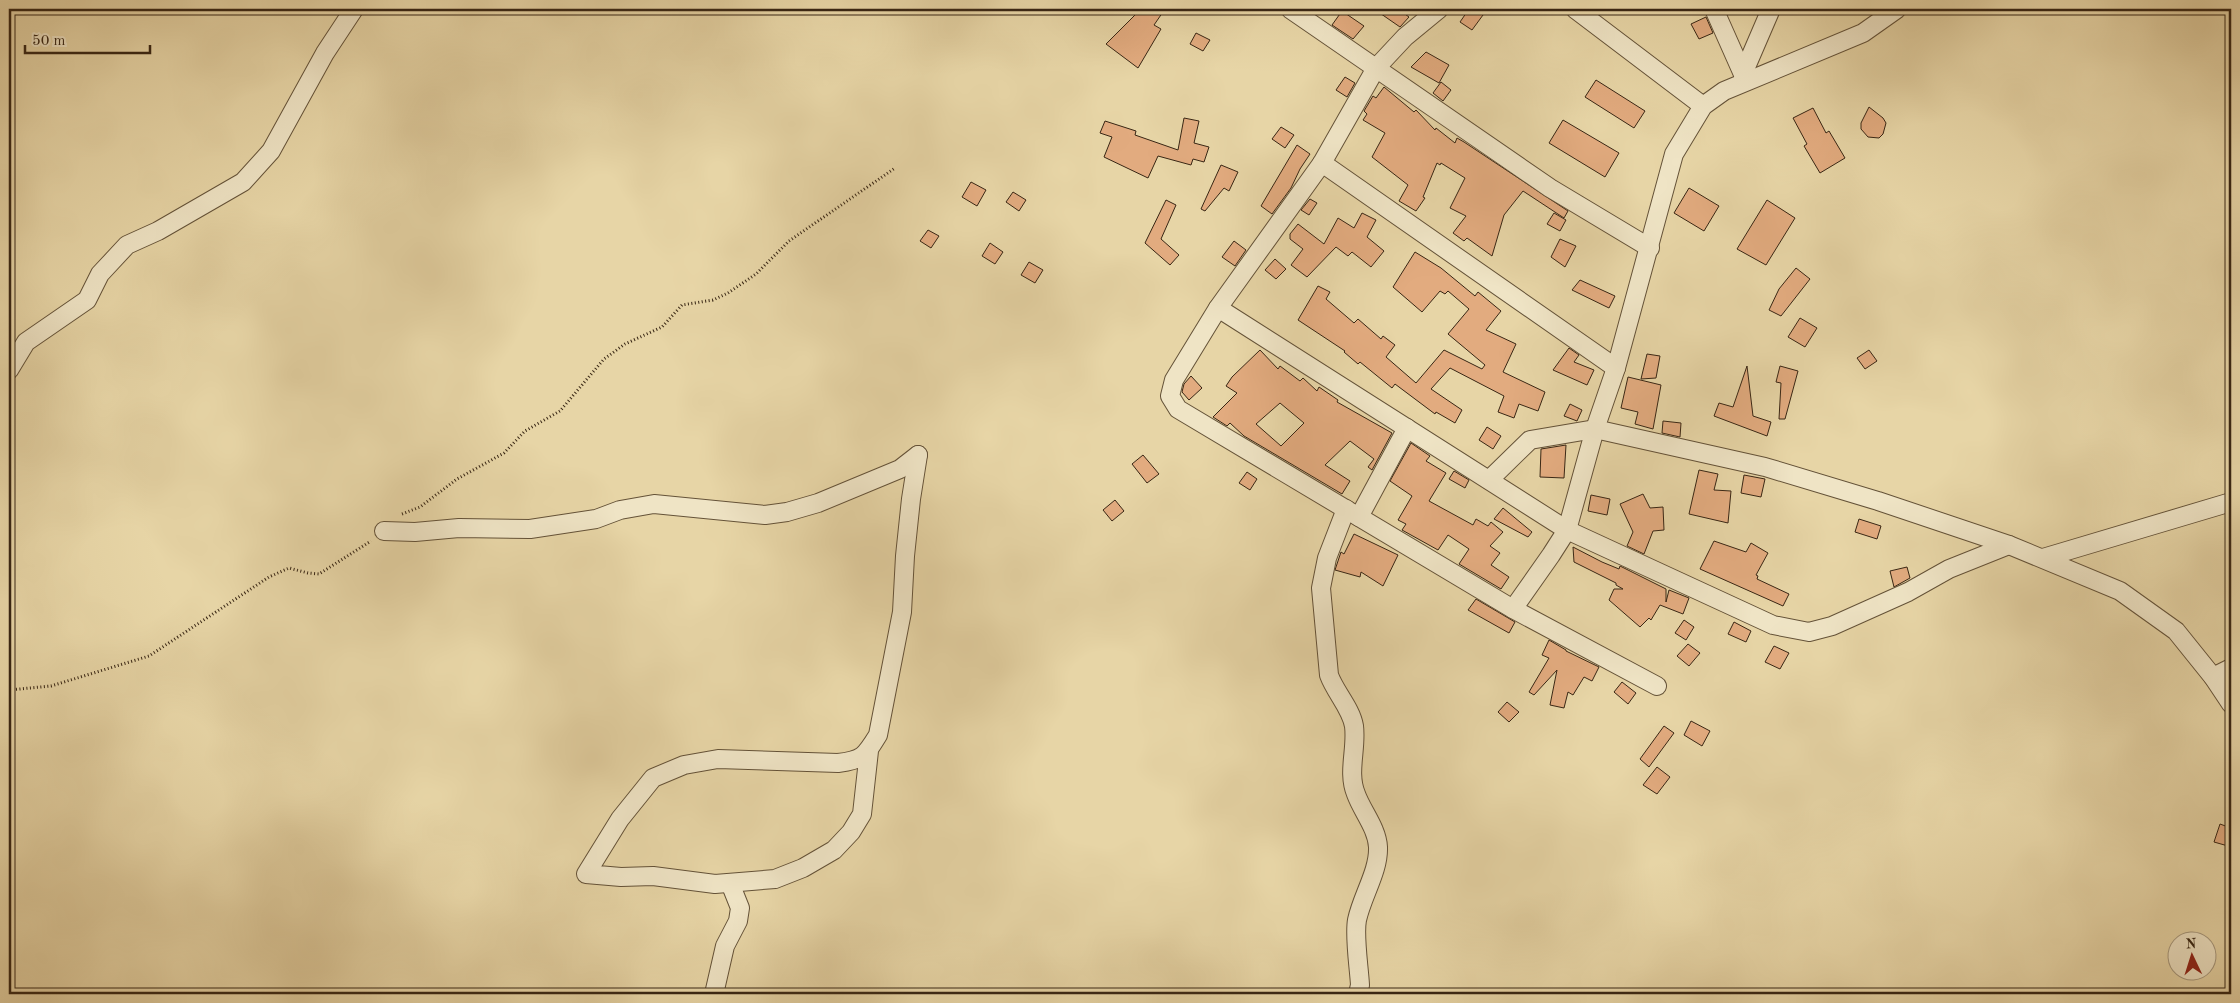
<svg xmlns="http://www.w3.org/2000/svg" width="2240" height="1003" font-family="'Old Standard TT',serif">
<rect width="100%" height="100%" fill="#e7d5a6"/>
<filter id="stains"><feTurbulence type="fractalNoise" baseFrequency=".004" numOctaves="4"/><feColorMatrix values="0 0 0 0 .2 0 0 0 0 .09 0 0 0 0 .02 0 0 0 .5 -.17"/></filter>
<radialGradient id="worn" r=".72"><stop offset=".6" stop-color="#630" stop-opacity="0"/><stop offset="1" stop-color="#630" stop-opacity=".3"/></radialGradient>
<g fill="#e2ab7f" stroke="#382614" fill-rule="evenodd">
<polygon points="1141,9 1165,9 1154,25 1161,29 1138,68 1106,44"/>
<polygon points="1374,9 1398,9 1409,17 1400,27"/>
<polygon points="1469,9 1474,9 1483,15 1472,30 1460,22"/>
<polygon points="1342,11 1364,26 1353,39 1332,25"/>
<polygon points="1706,17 1713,33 1699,39 1691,24"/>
<polygon points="1196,33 1210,40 1203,51 1190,44"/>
<polygon points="1426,52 1449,65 1439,83 1411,67"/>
<polygon points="1345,77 1355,83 1347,97 1336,90"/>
<polygon points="1596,80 1645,111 1634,128 1585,97"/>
<polygon points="1441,82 1451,90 1443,101 1433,93"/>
<polygon points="1384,87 1414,112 1416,110 1435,130 1436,128 1455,143 1457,138 1464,142 1568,211 1564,218 1523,191 1504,215 1492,256 1467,238 1464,241 1453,233 1466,216 1450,208 1465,178 1441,163 1440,165 1437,163 1423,197 1425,198 1416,211 1399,201 1408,185 1372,157 1385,133 1363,120 1367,114 1364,111 1373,96 1376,98"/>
<polygon points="1869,107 1883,118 1886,123 1883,134 1879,138 1868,137 1861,129 1861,123"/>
<polygon points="1813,108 1826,133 1829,131 1845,158 1820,173 1804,146 1807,144 1793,118"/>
<polygon points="1184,118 1199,121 1194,143 1209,147 1204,162 1193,159 1191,165 1158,156 1148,178 1104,157 1112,137 1100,133 1105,121 1136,131 1135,135 1178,150"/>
<polygon points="1563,120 1619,153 1605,177 1549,143"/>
<polygon points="1281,127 1294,135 1285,148 1272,139"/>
<polygon points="1297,145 1310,154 1300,169 1291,188 1272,214 1261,206"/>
<polygon points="1221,165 1238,172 1229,191 1224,188 1205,211 1201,209"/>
<polygon points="971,182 986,190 977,206 962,197"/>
<polygon points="1689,188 1719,206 1704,231 1674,213"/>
<polygon points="1013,192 1026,200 1019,211 1006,202"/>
<polygon points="1310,199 1317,203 1309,215 1301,210"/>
<polygon points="1166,200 1176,205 1161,239 1179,255 1170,265 1145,243"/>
<polygon points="1767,200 1795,218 1766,265 1737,249"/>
<polygon points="1362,213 1376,220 1367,237 1384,251 1371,267 1352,252 1348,256 1336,247 1307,277 1291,265 1303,249 1290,239 1290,234 1298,224 1324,244 1338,218 1354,228"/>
<polygon points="1554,213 1566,220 1560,231 1547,224"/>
<polygon points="928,230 939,236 931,248 920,241"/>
<polygon points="1560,239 1576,246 1565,267 1551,257"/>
<polygon points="1234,241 1246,250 1235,266 1222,257"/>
<polygon points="990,243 1003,252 995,264 982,256"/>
<polygon points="1415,252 1441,268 1475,296 1478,292 1501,311 1486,330 1516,344 1503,372 1545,392 1538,411 1519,404 1514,418 1498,412 1504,396 1450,368 1431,389 1462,410 1455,423 1436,412 1435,414 1395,384 1392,388 1360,362 1358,364 1344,352 1345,351 1298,320 1318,286 1330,292 1326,299 1354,323 1358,319 1381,339 1383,336 1395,345 1386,357 1416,383 1444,350 1482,369 1485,365 1448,334 1469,309 1448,291 1445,294 1440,291 1422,312 1393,287"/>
<polygon points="1275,259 1286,269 1276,279 1265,270"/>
<polygon points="1029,262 1043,270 1035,283 1021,275"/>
<polygon points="1796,268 1810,279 1781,316 1769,310 1779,289"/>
<polygon points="1580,280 1615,296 1609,308 1572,290"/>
<polygon points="1800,318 1817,328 1805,347 1788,337"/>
<polygon points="1569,348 1579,355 1574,362 1594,370 1587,385 1553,370"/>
<path d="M1260 350 1278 369 1280 366 1300 381 1303 378 1317 391 1319 387 1338 400 1337 402 1392 433 1372 470 1368 467 1374 459 1350 441 1325 465 1350 481 1342 494 1244 436 1230 423 1227 426 1213 417 1237 393 1226 386 1232 377ZM1280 403 1304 423 1281 446 1256 424Z"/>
<polygon points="1869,350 1877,361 1865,369 1857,358"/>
<polygon points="1647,354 1660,356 1656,378 1641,379"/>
<polygon points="1747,366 1753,416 1771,422 1767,436 1714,416 1719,403 1733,407"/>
<polygon points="1780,366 1798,371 1785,419 1779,419 1781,383 1776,382"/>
<polygon points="1191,376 1202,388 1189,400 1182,392 1184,384"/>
<polygon points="1628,377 1661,385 1653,429 1635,424 1638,412 1621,408"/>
<polygon points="1570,404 1582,410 1577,421 1564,416"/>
<polygon points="1663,421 1681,423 1680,437 1662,433"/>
<polygon points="1487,427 1501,436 1493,449 1479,440"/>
<polygon points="1411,443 1430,456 1426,461 1446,473 1429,501 1473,525 1476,519 1488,526 1491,522 1503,532 1490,546 1500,553 1491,565 1509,577 1501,589 1459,564 1469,549 1448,535 1438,550 1402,530 1406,524 1398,520 1412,496 1390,481"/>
<polygon points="1566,445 1564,478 1540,477 1541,449"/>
<polygon points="1143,455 1159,474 1147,483 1132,464"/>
<polygon points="1699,470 1718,474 1714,490 1731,491 1728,523 1689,514"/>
<polygon points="1454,471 1469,480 1465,488 1449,479"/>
<polygon points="1247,472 1257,479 1250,490 1239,483"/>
<polygon points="1744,475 1765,479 1761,497 1741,493"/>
<polygon points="1643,494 1650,508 1663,507 1664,530 1653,531 1644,554 1627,546 1633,532 1620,504"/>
<polygon points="1591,495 1610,499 1607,515 1588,511"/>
<polygon points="1115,500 1124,511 1112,521 1103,510"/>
<polygon points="1503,508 1532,532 1528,537 1494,519"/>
<polygon points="1859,519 1881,526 1877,539 1855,532"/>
<polygon points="1354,534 1398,555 1383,586 1361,572 1360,577 1335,570 1341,552 1344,554"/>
<polygon points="1714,541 1746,552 1751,543 1768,553 1756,575 1758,576 1757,579 1789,594 1783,606 1700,569"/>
<polygon points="1573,547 1602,562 1619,569 1620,566 1666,589 1666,602 1669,590 1689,598 1683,614 1660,605 1651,620 1649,618 1640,627 1609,600 1614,589 1623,589 1616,585 1616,583 1574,562"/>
<polygon points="1907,567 1910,578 1894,587 1890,571"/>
<polygon points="1476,599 1515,622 1509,633 1468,610"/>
<polygon points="1684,620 1694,627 1686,640 1675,633"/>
<polygon points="1734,622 1751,631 1746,642 1728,634"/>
<polygon points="1549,640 1566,650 1566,651 1599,667 1592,681 1584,677 1573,695 1568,692 1564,708 1550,705 1557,670 1534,695 1529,692 1549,658 1542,655"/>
<polygon points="1688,644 1700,653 1689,666 1677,656"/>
<polygon points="1774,646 1789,653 1780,669 1765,662"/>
<polygon points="1622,682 1636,693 1628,704 1614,692"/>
<polygon points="1507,702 1519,712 1509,722 1498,712"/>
<polygon points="1691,721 1710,731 1702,746 1684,735"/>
<polygon points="1664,726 1674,733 1649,767 1640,759"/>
<polygon points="1657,767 1670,777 1657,794 1643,785"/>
<polygon points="2220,824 2231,828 2228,846 2214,842"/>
</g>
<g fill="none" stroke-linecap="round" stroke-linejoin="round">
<g stroke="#645238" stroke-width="20">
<g id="minor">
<polyline points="1290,9 1550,188 1650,248"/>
<polyline points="1439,9 1405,37 1376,68 1322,163 1218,308 1174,380 1170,396 1178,409 1513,609 1657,686"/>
<polyline points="1575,9 1703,106"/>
<polyline points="1714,9 1746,81"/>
<polyline points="1743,74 1771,9"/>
<polyline points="1322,163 1616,368"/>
<polyline points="1218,308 1567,530 1773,625 1809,632 1832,626 1908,592 1949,569 2009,545"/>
<polyline points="9,370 26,342 87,300 100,274 127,245 158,231 243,182 271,151 325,53 354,9"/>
<polyline points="1489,480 1530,440 1595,429 1765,467 1878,501 2009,545 2120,591 2176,631 2213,677 2231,704"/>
<path d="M1346 509 1327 558 1321 588 1329 675C1335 692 1351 708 1354 726 1357 749 1347 772 1356 794 1362 811 1377 828 1378 847 1379 871 1362 896 1357 920 1354 936 1359 967 1360 985L1358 994"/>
<polyline points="1359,517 1407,428"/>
<polyline points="384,531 415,532 459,528 530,529 596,519 620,510 654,504 765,515 787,512 818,503 900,469 918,455"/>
<polyline points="2043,558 2231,502"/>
<polyline points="1513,609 1551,555 1567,530 1595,429 1616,368 1674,154 1703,106 1724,91 1863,33 1897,9"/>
<polyline points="2213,677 2231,668"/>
<path d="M869 751 862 814 851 832 834 850 803 868 775 879 715 884 653 876 621 877 586 874 620 819 653 778 684 765 718 759 838 763C863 760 865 756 878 735L902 612 905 556 911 499 918 455"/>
<polyline points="714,994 725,946 738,921 740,908 730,883"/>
</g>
</g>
<g stroke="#382614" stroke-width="3" stroke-dasharray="1 2.5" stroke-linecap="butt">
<polyline points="402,514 420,507 457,479 504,453 525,431 560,411 604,359 625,344 662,327 682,305 713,300 728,293 756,274 789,241 895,168"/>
<polyline points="9,690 51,686 149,656 269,577 289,568 308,573 319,574 371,541"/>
</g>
<use href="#minor" stroke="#efe4c5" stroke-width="18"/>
</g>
<rect width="2240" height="1003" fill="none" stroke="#e7d5a6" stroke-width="30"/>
<rect x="10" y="10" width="2220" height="983" fill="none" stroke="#382614" stroke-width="2.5"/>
<rect x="15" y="15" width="2210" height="973" fill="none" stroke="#382614"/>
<g transform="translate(2192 956) rotate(356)"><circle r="24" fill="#efe4c5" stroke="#a6987e"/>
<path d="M0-4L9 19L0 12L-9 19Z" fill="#8f2418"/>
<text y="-8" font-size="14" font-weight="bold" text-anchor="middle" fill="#382614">N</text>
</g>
<path d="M25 45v8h125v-8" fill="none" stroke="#382614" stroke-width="2.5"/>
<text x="32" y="45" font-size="15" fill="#382614" stroke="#efe4c5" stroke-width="4" paint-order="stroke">50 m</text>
<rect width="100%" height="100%" filter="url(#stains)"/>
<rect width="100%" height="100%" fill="url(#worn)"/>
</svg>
